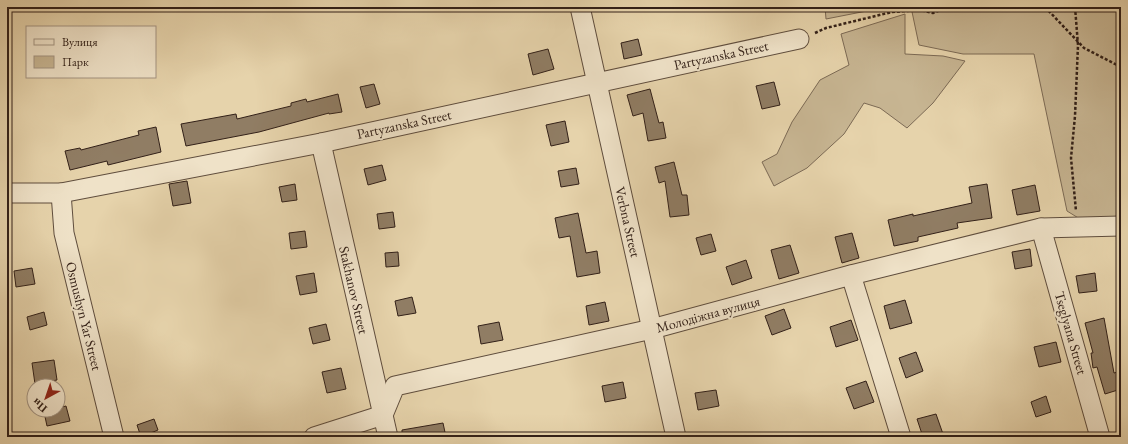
<svg xmlns="http://www.w3.org/2000/svg" width="1128" height="444" font-family="'EB Garamond',serif">
<rect width="100%" height="100%" fill="#e6d3ab"/>
<filter id="stains"><feTurbulence type="fractalNoise" baseFrequency=".005" numOctaves="4"/><feColorMatrix values="0 0 0 0 .2 0 0 0 0 .09 0 0 0 0 .02 0 0 0 .5 -.17"/></filter>
<radialGradient id="worn" r=".72"><stop offset=".6" stop-color="#630" stop-opacity="0"/><stop offset="1" stop-color="#630" stop-opacity=".3"/></radialGradient>
<g fill="#c7b592" stroke="#7c6a55">
<polygon points="825,7 887,7 826,19"/>
<polygon points="911,7 1121,7 1121,216 1080,219 1067,211 1034,54 963,54 919,45"/>
<polygon points="905,14 905,54 943,56 965,61 933,103 907,128 880,108 864,103 844,134 807,168 774,186 762,162 777,154 792,122 820,80 849,65 841,34"/>
</g>
<g fill="#907d64" stroke="#322018">
<polygon points="638,39 642,55 624,59 621,43"/>
<polygon points="548,49 554,69 533,75 528,54"/>
<polygon points="774,82 780,105 762,109 756,86"/>
<polygon points="374,84 380,104 366,108 360,87"/>
<polygon points="650,89 659,123 663,122 666,138 648,141 643,113 633,116 627,95"/>
<polygon points="338,94 342,112 329,114 329,113 259,132 186,146 181,124 236,114 237,119 291,106 291,103 306,99 307,102"/>
<polygon points="565,121 569,142 551,146 546,125"/>
<polygon points="156,127 161,152 108,165 107,161 70,170 65,151 80,148 81,150 139,135 138,131"/>
<polygon points="674,162 682,195 687,195 689,215 670,217 665,181 659,183 655,167"/>
<polygon points="382,165 386,180 368,185 364,169"/>
<polygon points="576,168 579,184 561,187 558,171"/>
<polygon points="187,181 191,203 173,206 169,184"/>
<polygon points="295,184 297,200 282,202 279,187"/>
<polygon points="987,184 992,218 957,223 958,228 918,237 918,241 894,246 888,220 913,214 913,216 972,203 969,187"/>
<polygon points="1035,185 1040,211 1017,215 1012,190"/>
<polygon points="393,212 395,227 379,229 377,214"/>
<polygon points="578,213 586,253 597,251 600,273 577,277 570,236 559,238 555,218"/>
<polygon points="305,231 307,247 291,249 289,233"/>
<polygon points="852,233 859,258 842,263 835,237"/>
<polygon points="711,234 716,251 701,255 696,238"/>
<polygon points="790,245 799,273 779,279 771,250"/>
<polygon points="1030,249 1032,266 1015,269 1012,252"/>
<polygon points="398,252 399,266 386,267 385,253"/>
<polygon points="746,260 752,278 732,285 726,267"/>
<polygon points="32,268 35,284 16,287 14,271"/>
<polygon points="314,273 317,292 300,295 296,276"/>
<polygon points="1095,273 1097,291 1079,293 1076,276"/>
<polygon points="412,297 416,313 398,316 395,301"/>
<polygon points="905,300 912,323 890,329 884,306"/>
<polygon points="605,302 609,321 589,325 586,306"/>
<polygon points="784,309 791,328 772,335 765,316"/>
<polygon points="44,312 47,325 30,330 27,317"/>
<polygon points="1104,318 1114,373 1121,371 1121,389 1105,394 1097,367 1093,368 1091,353 1093,353 1085,323"/>
<polygon points="851,320 858,340 836,347 830,327"/>
<polygon points="499,322 503,340 481,344 478,326"/>
<polygon points="326,324 330,340 313,344 309,328"/>
<polygon points="1056,342 1061,362 1039,367 1034,347"/>
<polygon points="916,352 923,371 906,378 899,358"/>
<polygon points="54,360 57,380 35,384 32,363"/>
<polygon points="341,368 346,389 327,393 322,372"/>
<polygon points="866,381 874,402 854,409 846,388"/>
<polygon points="623,382 626,398 605,402 602,386"/>
<polygon points="716,390 719,406 698,410 695,393"/>
<polygon points="1046,396 1051,412 1036,417 1031,402"/>
<polygon points="66,406 70,421 47,426 44,412 58,410 58,408"/>
<polygon points="936,414 943,434 934,437 923,437 917,419"/>
<polygon points="154,419 158,430 141,437 137,425"/>
<polygon points="443,423 446,437 402,437 402,430"/>
</g>
<g fill="none" stroke-linecap="round" stroke-linejoin="round">
<g stroke="#5f4d3d" stroke-width="21">
<g id="street">
<polyline points="580,7 676,437"/>
<polyline points="321,143 388,437"/>
<polyline points="7,193 61,193 321,143 799,39"/>
<polyline points="61,193 64,233 114,437"/>
<polyline points="1041,228 1100,437"/>
<polyline points="851,275 901,437"/>
<polyline points="314,437 383,415 395,386 652,329 851,275 1041,228 1121,226"/>
</g>
</g>
<g stroke="#322018" stroke-width="2.5" stroke-dasharray="3 2" stroke-linecap="butt">
<polyline points="1045,7 1084,48 1121,67"/>
<polyline points="1075,7 1078,45 1075,116 1071,158 1076,211"/>
<polyline points="815,33 826,28 892,12 920,10 933,13 948,7"/>
</g>
<use href="#street" stroke="#efe2c8" stroke-width="19"/>
</g>
<g text-anchor="middle" stroke-width="4" stroke-linejoin="round" paint-order="stroke">
<g font-size="14" fill="#322018" stroke="#efe2c8">
<text transform="translate(721 55) rotate(-12)" y="5">Partyzanska Street</text>
<text transform="translate(404 124) rotate(-12)" y="5">Partyzanska Street</text>
<text transform="translate(628 222) rotate(77)" y="5">Verbna Street</text>
<text transform="translate(354 290) rotate(77)" y="5">Stakhanov Street</text>
<text transform="translate(708 314) rotate(-15)" y="5">Молодіжна вулиця</text>
<text transform="translate(84 316) rotate(76)" y="5">Osmushyn Yar Street</text>
<text transform="translate(1071 333) rotate(74)" y="5">Tseglyana Street</text>
</g>
</g>
<rect width="1128" height="444" fill="none" stroke="#e6d3ab" stroke-width="24"/>
<rect x="8" y="8" width="1112" height="428" fill="none" stroke="#322018" stroke-width="2"/>
<rect x="12" y="12" width="1104" height="420" fill="none" stroke="#322018"/>
<rect x="26" y="26" width="130" height="52" fill="#efe2c8" stroke="#a39482"/>
<rect x="34" y="39" width="20" height="6" fill="#efe2c8" stroke="#a39482"/>
<text x="62" y="46" font-size="12" fill="#322018">Вулиця</text>
<rect x="34" y="56" width="20" height="12" fill="#c7b592" stroke="#a39482"/>
<text x="62" y="66" font-size="12" fill="#322018">Парк</text>
<g transform="translate(46 398) rotate(220)"><circle r="19" fill="#efe2c8" stroke="#a39482"/>
<path d="M0-3L7 15L0 10L-7 15Z" fill="#8f2418"/>
<text y="-6" font-size="11" font-weight="bold" text-anchor="middle" fill="#322018">Пн</text>
</g>
<rect width="100%" height="100%" filter="url(#stains)"/>
<rect width="100%" height="100%" fill="url(#worn)"/>
</svg>
